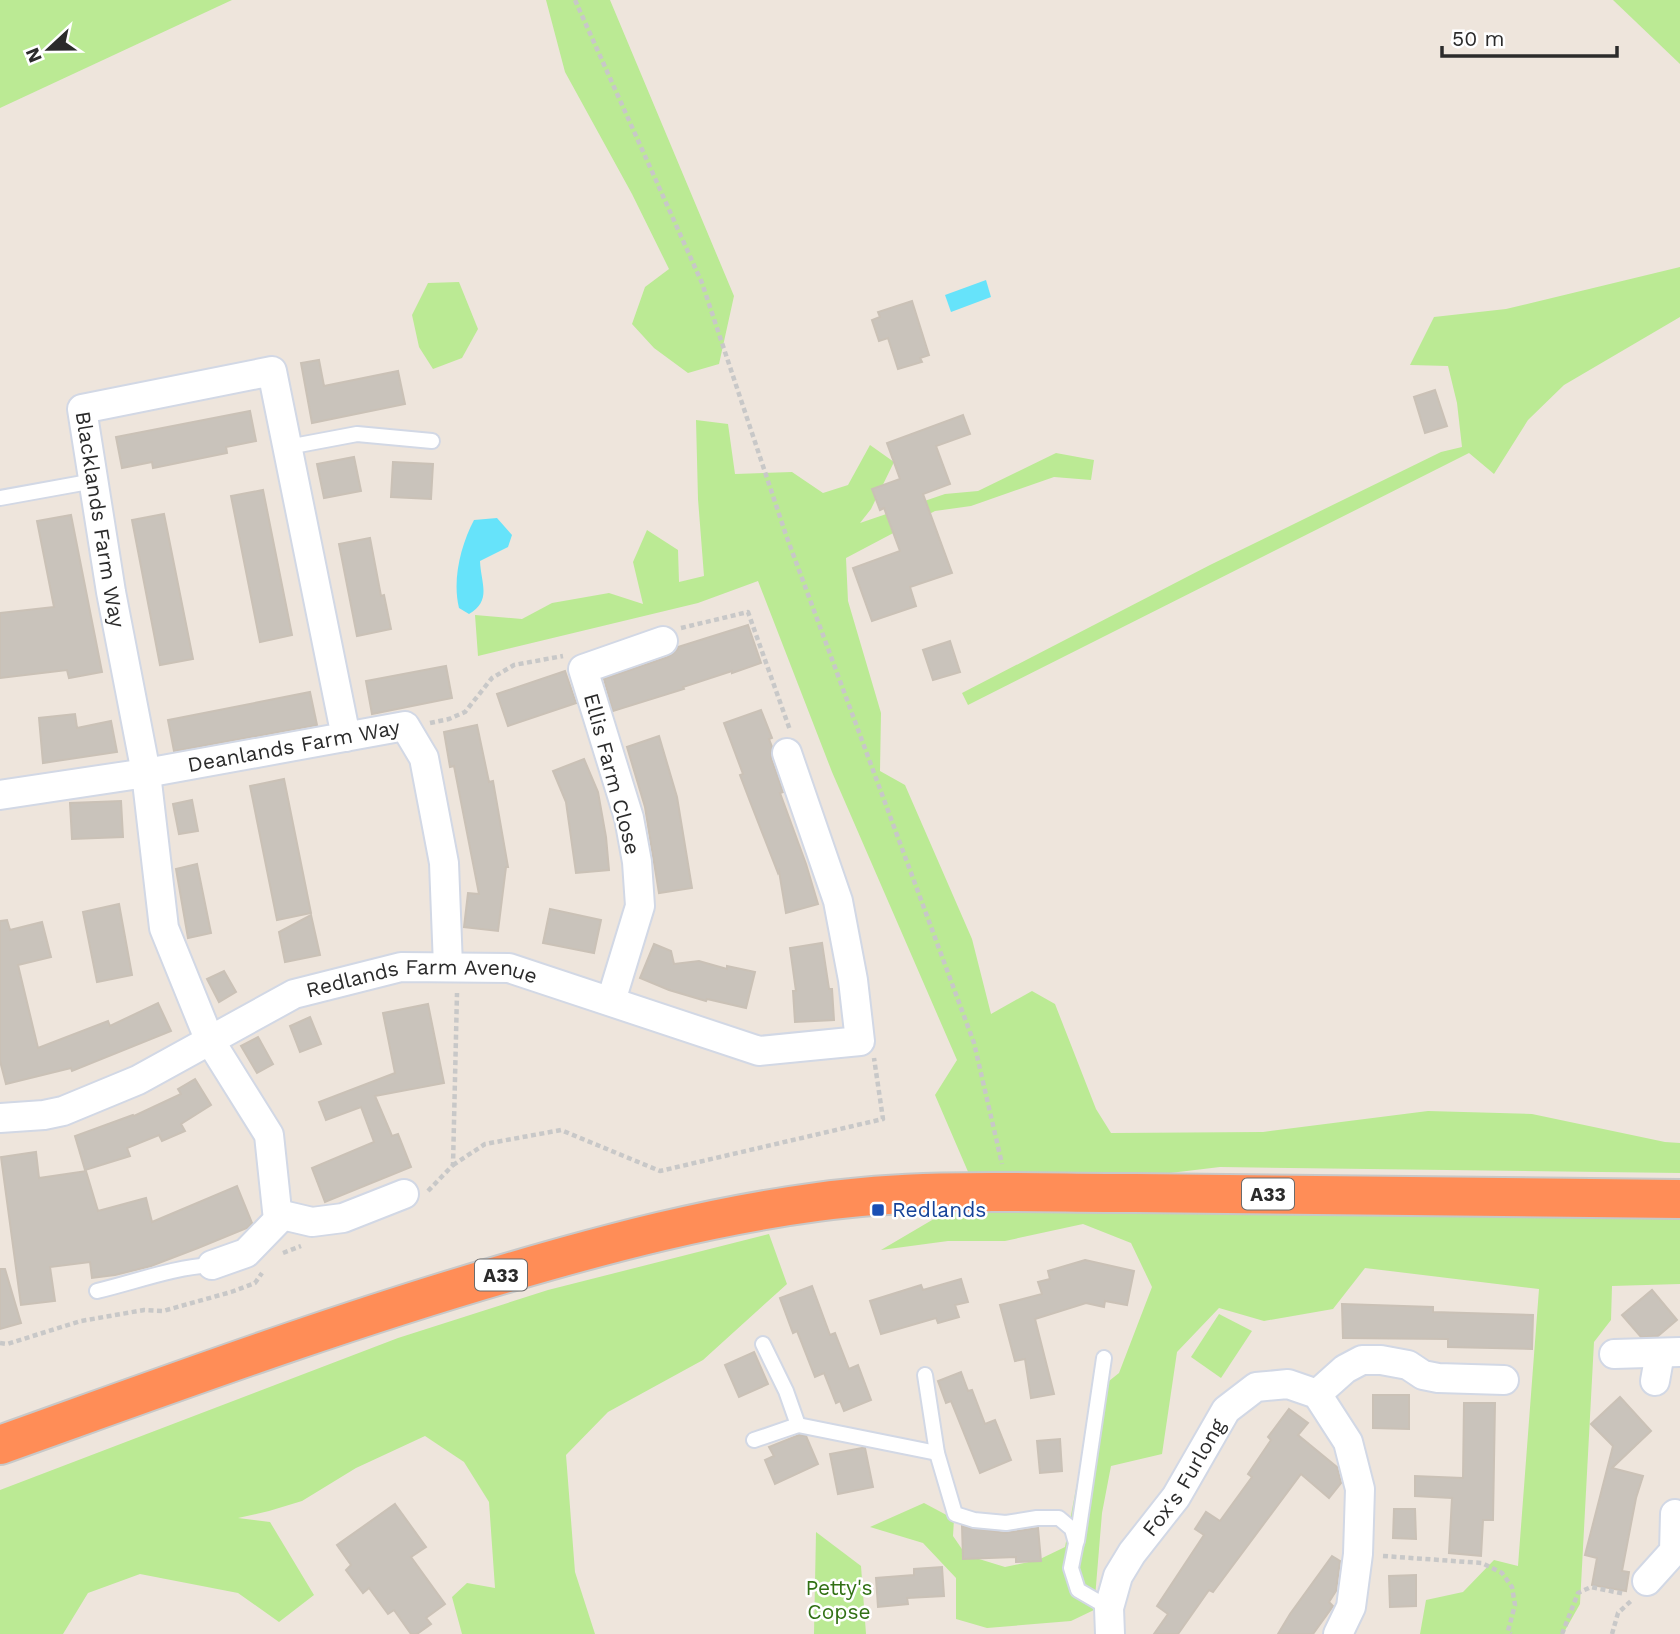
<svg xmlns="http://www.w3.org/2000/svg" width="1680" height="1634" font-family="'Work Sans',sans-serif">
<rect width="100%" height="100%" fill="#eee5dc"/>
<g fill="#bbea94">
<polygon points="0,0 232,0 0,108"/>
<polygon points="546,0 610,0 734,296 719,364 688,373 654,348 632,324 645,287 669,269 632,194 565,72"/>
<polygon points="1613,0 1680,0 1680,64"/>
<polygon points="1680,267 1680,317 1564,385 1528,420 1494,474 1469,453 968,705 962,693 1210,565 1441,452 1462,447 1457,403 1448,366 1410,365 1434,317 1506,309"/>
<polygon points="459,282 478,329 462,358 433,369 419,347 412,315 428,283"/>
<polygon points="696,420 728,424 735,474 792,472 823,493 848,485 870,445 894,462 871,509 860,523 945,494 978,491 1056,453 1094,460 1091,480 1054,477 971,506 935,511 846,558 848,601 881,713 880,771 905,785 972,939 991,1014 1032,991 1055,1004 1096,1109 1111,1133 1263,1132 1428,1111 1532,1114 1665,1142 1680,1143 1680,1173 1220,1167 1103,1181 969,1174 935,1095 957,1060 832,772 758,581 698,603 478,656 475,615 522,619 552,603 609,593 643,604 633,562 647,530 678,550 679,582 704,576 698,499"/>
<polygon points="961,1203 1680,1212 1680,1284 1612,1286 1611,1320 1594,1342 1580,1604 1563,1634 1420,1634 1426,1600 1463,1592 1494,1560 1518,1566 1539,1289 1365,1268 1333,1309 1264,1321 1219,1308 1177,1352 1162,1454 1111,1466 1102,1513 1094,1610 1071,1621 987,1628 956,1619 956,1578 923,1543 870,1527 924,1503 954,1519 953,1536 966,1555 1005,1567 1038,1560 1065,1547 1094,1393 1119,1373 1152,1287 1131,1243 1083,1224 1005,1241 948,1241 881,1250"/>
<polygon points="769,1234 787,1284 703,1360 608,1412 566,1455 575,1572 595,1634 462,1634 452,1597 467,1583 495,1588 489,1502 464,1462 425,1436 356,1468 302,1501 269,1511 238,1518 270,1522 314,1595 279,1622 238,1593 140,1574 88,1593 63,1634 0,1634 0,1490 398,1338 548,1290"/>
<polygon points="1219,1314 1252,1331 1221,1378 1191,1357"/>
<polygon points="816,1532 861,1566 866,1634 814,1634"/>
</g>
<g fill="#66e3fa">
<polygon points="986,280 991,297 951,312 945,295"/>
<path d="M497 518 512 535 508 547 480 561C481 584 492 600 469 614L459 608C452 579 461 545 474 520Z"/>
</g>
<g fill="#c9c3bb" stroke="#cac1b6" stroke-width="2">
<polygon points="912,301 929,355 920,358 922,362 898,369 888,338 879,341 872,320 880,317 878,312"/>
<polygon points="319,360 324,386 398,371 405,404 312,423 301,363"/>
<polygon points="1435,390 1447,426 1425,433 1414,397"/>
<polygon points="250,411 256,441 226,447 227,453 153,468 152,462 122,468 116,437"/>
<polygon points="963,415 970,434 936,446 950,484 923,494 952,573 910,587 916,606 872,621 853,568 900,551 884,508 880,510 872,489 900,479 887,443"/>
<polygon points="354,457 361,491 324,498 317,464"/>
<polygon points="393,462 433,464 431,499 391,497"/>
<polygon points="263,490 292,635 260,642 231,496"/>
<polygon points="164,514 193,659 160,665 132,520"/>
<polygon points="71,515 102,672 69,678 67,670 0,678 0,613 54,607 37,521"/>
<polygon points="370,538 381,596 384,595 391,629 357,636 339,544"/>
<polygon points="748,625 761,663 732,673 732,671 683,687 684,689 613,711 604,679 668,657 678,649 678,647"/>
<polygon points="950,641 960,672 933,680 923,650"/>
<polygon points="446,666 452,698 372,714 366,681"/>
<polygon points="565,671 576,703 508,726 497,694"/>
<polygon points="310,692 317,725 174,751 168,720"/>
<polygon points="761,710 772,738 769,739 772,747 771,758 783,792 780,793 806,864 818,904 786,913 779,871 778,873 751,804 740,775 743,774 724,723"/>
<polygon points="75,714 77,728 111,721 117,752 43,763 39,718"/>
<polygon points="477,725 489,782 493,781 508,867 506,867 498,931 464,927 468,893 479,894 454,766 450,767 444,732"/>
<polygon points="659,736 677,797 692,888 659,893 645,807 627,747"/>
<polygon points="584,759 598,792 606,837 609,870 576,873 566,802 553,771"/>
<polygon points="284,779 311,913 277,920 250,786"/>
<polygon points="192,800 198,831 179,834 173,804"/>
<polygon points="121,801 123,837 72,839 70,803"/>
<polygon points="197,864 211,933 188,938 176,869"/>
<polygon points="119,904 132,975 97,982 83,912"/>
<polygon points="550,909 601,920 594,953 543,943"/>
<polygon points="311,915 320,955 285,962 279,932"/>
<polygon points="7,920 10,930 42,922 51,957 18,965 38,1048 108,1021 110,1026 158,1003 171,1031 72,1071 71,1068 6,1084 0,1061 0,921"/>
<polygon points="822,943 829,989 832,989 834,1020 795,1022 793,991 796,991 790,948"/>
<polygon points="654,944 671,951 674,964 699,961 727,969 727,966 755,972 746,1008 707,999 706,1001 669,990 640,978"/>
<polygon points="224,971 236,992 219,1002 207,979"/>
<polygon points="428,1004 444,1083 375,1096 392,1136 398,1134 411,1167 325,1202 312,1168 374,1142 361,1107 326,1120 319,1102 395,1073 383,1013"/>
<polygon points="310,1017 321,1044 300,1052 290,1026"/>
<polygon points="258,1037 273,1064 257,1073 241,1046"/>
<polygon points="195,1079 211,1105 181,1124 185,1131 162,1141 159,1135 127,1148 130,1156 85,1170 75,1136 133,1115 134,1116 181,1094 178,1089"/>
<polygon points="36,1152 39,1178 86,1171 98,1211 146,1198 152,1222 237,1186 252,1223 247,1228 198,1248 151,1266 115,1275 92,1278 90,1262 50,1267 55,1301 21,1305 1,1157"/>
<polygon points="1085,1260 1134,1271 1127,1305 1105,1301 1104,1307 1086,1303 1035,1319 1054,1394 1031,1398 1025,1359 1015,1361 1000,1305 1042,1294 1038,1282 1050,1279 1048,1271"/>
<polygon points="0,1269 5,1269 21,1323 0,1329"/>
<polygon points="961,1279 968,1302 955,1305 959,1317 938,1323 936,1318 881,1334 870,1301 921,1285 923,1290"/>
<polygon points="812,1286 830,1335 835,1333 849,1369 858,1365 871,1400 844,1411 840,1401 836,1403 824,1373 815,1377 797,1331 793,1333 780,1298"/>
<polygon points="1652,1290 1677,1320 1658,1336 1641,1337 1622,1315"/>
<polygon points="1342,1304 1433,1307 1433,1312 1533,1315 1532,1349 1448,1347 1448,1339 1343,1338"/>
<polygon points="754,1352 768,1384 739,1397 725,1365"/>
<polygon points="961,1372 968,1391 972,1390 985,1424 995,1420 1011,1460 980,1473 951,1401 946,1403 938,1381"/>
<polygon points="1373,1395 1409,1395 1409,1429 1373,1428"/>
<polygon points="1620,1397 1651,1431 1612,1468 1643,1476 1636,1498 1622,1571 1629,1572 1626,1591 1592,1585 1597,1558 1585,1555 1613,1446 1591,1424"/>
<polygon points="1464,1403 1495,1403 1493,1520 1483,1520 1481,1556 1449,1553 1452,1498 1415,1496 1415,1476 1463,1478"/>
<polygon points="1289,1409 1308,1423 1298,1435 1337,1467 1341,1483 1329,1498 1301,1474 1213,1592 1209,1590 1178,1634 1154,1634 1168,1614 1157,1606 1204,1535 1195,1529 1206,1512 1220,1521 1252,1477 1248,1474 1271,1440 1268,1437"/>
<polygon points="799,1435 806,1436 818,1464 775,1484 765,1460 774,1456 769,1447"/>
<polygon points="1060,1439 1062,1471 1040,1473 1037,1441"/>
<polygon points="862,1448 865,1448 873,1487 838,1494 830,1454"/>
<polygon points="395,1504 426,1547 411,1557 445,1604 426,1618 431,1624 417,1634 411,1634 394,1610 388,1614 369,1588 363,1593 346,1570 351,1565 337,1545"/>
<polygon points="1394,1509 1415,1509 1416,1539 1393,1538"/>
<polygon points="962,1526 1005,1533 1038,1528 1041,1561 1016,1562 1016,1557 963,1559"/>
<polygon points="1332,1556 1340,1561 1336,1591 1329,1602 1333,1606 1313,1634 1278,1634 1290,1614"/>
<polygon points="942,1567 944,1596 907,1598 908,1604 878,1607 876,1578 914,1575 914,1569"/>
<polygon points="1416,1575 1416,1606 1390,1607 1389,1576"/>
</g>
<g fill="none" stroke-linecap="round" stroke-linejoin="round">
<g stroke="#d2d8e5" stroke-width="18">
<g id="lane">
<polyline points="288,447 357,434 432,441"/>
<polyline points="0,498 94,481"/>
<path d="M97 1291C135 1282 174 1267 212 1265"/>
<polyline points="925,1375 937,1453 955,1514 974,1520 1006,1523 1037,1518 1059,1518 1072,1529 1076,1543 1071,1568 1078,1590 1109,1608"/>
<polyline points="798,1425 937,1453"/>
<polyline points="754,1440 798,1425 786,1391 763,1344"/>
<polyline points="1077,1541 1104,1358"/>
</g>
</g>
<g stroke="#d2d8e5" stroke-width="32">
<g id="street">
<path id="s1" d="M346 737 272 371 82 409 111 592 146 773 405 726 424 758 444 863 448 966"/>
<polyline points="0,795 146,773 164,928 209,1039 269,1135 278,1220 246,1253 212,1265"/>
<polyline points="611,1001 640,906 637,862 629,818 583,669 663,641"/>
<path id="s2" d="M0 1118 44 1115 63 1111 138 1080 294 994 401 967 509 968 759 1051 860 1041 853 980 838 901 787 753"/>
<polyline points="278,1214 312,1222 343,1218 404,1194"/>
<polyline points="1614,1354 1680,1352"/>
<polyline points="1655,1381 1660,1353"/>
<polyline points="1317,1394 1345,1369 1362,1360 1381,1360 1408,1365 1423,1375 1438,1378 1504,1380"/>
<polyline points="1647,1581 1674,1551 1675,1514"/>
<path id="s3" d="M1110 1634 1109 1608 1118 1576 1132 1553 1176 1497 1226 1410 1256 1387 1288 1384 1317 1394 1348 1442 1360 1489 1358 1554 1351 1607 1338 1634"/>
</g>
</g>
<g stroke="#c8c8c8" stroke-width="42">
<path id="highway" d="M0 1445C168 1385 335 1323 507 1273 609 1243 712 1216 817 1202 923 1187 1030 1193 1136 1193 1318 1194 1499 1198 1680 1199"/>
</g>
<g stroke="#c8c8c8" stroke-width="4.5" stroke-dasharray="5 3.5" stroke-linecap="butt">
<polyline points="575,0 702,283 786,535 974,1043 1002,1164"/>
<polyline points="681,628 748,612 790,730"/>
<polyline points="430,723 449,719 465,712 492,678 514,665 563,656"/>
<polyline points="453,1165 485,1144 561,1130 660,1171 883,1119 874,1058"/>
<polyline points="428,1191 453,1165 457,993"/>
<polyline points="283,1253 301,1246"/>
<polyline points="0,1343 7,1344 81,1321 144,1310 163,1311 231,1292 255,1283 262,1273"/>
<polyline points="1383,1556 1482,1563 1502,1573 1512,1587 1515,1605 1508,1631 1511,1634"/>
<polyline points="1562,1634 1578,1593 1591,1587 1625,1594"/>
<polyline points="1612,1634 1618,1613 1632,1600"/>
</g>
<use href="#lane" stroke="#fff" stroke-width="14"/>
<use href="#street" stroke="#fff" stroke-width="28"/>
<use href="#highway" stroke="#ff8d57" stroke-width="38"/>
</g>
<rect fill="#1a4fb4" stroke="#fff" stroke-width="2.5" x="871" y="1203" width="14" height="14" rx="3.5"/>
<g text-anchor="middle" stroke-width="5" stroke-linejoin="round" paint-order="stroke">
<g fill="#fff" stroke="#6b6b6b" stroke-width="2">
<rect x="1242" y="1178.5" width="52" height="31" rx="5"/>
<rect x="475" y="1259.5" width="52" height="31" rx="5"/>
</g>
<g font-size="19" font-weight="bold" fill="#2b2b2b">
<text x="1268" y="1201">A33</text>
<text x="501" y="1282">A33</text>
</g>
<g font-size="21" fill="#2b2b2b" stroke="#fff">
<text dy="7" stroke="none"><textPath href="#s1" startOffset="679">Blacklands Farm Way</textPath></text>
<text dy="7" stroke="none"><textPath href="#s1" startOffset="1087">Deanlands Farm Way</textPath></text>
<text transform="translate(612 774) rotate(75)" y="7">Ellis Farm Close</text>
<text dy="7" stroke="none"><textPath href="#s2" startOffset="453">Redlands Farm Avenue</textPath></text>
<text dy="7" stroke="none"><textPath href="#s3" startOffset="178">Fox's Furlong</textPath></text>
</g>
<g font-size="21" fill="#164399" stroke="#fff" text-anchor="start">
<text x="892" y="1217">Redlands</text>
</g>
<g font-size="21" fill="#317014" stroke="#fff">
<text x="839" y="1595">Petty's<tspan x="839" dy="24">Copse</tspan></text>
</g>
</g>
<g transform="translate(49 49) rotate(248)" stroke="#ffffff" stroke-width="5" paint-order="stroke">
<path d="M0-5L12 26L0 18L-12 26Z" fill="#2b2b2b"/>
<text y="-10" font-size="19" font-weight="bold" text-anchor="middle" fill="#2b2b2b">N</text>
</g>
<path d="M1442 46v10h175v-10" fill="none" stroke="#2b2b2b" stroke-width="3.5"/>
<text x="1452" y="46" font-size="21" fill="#2b2b2b" stroke="#ffffff" stroke-width="5" paint-order="stroke">50 m</text>
</svg>
